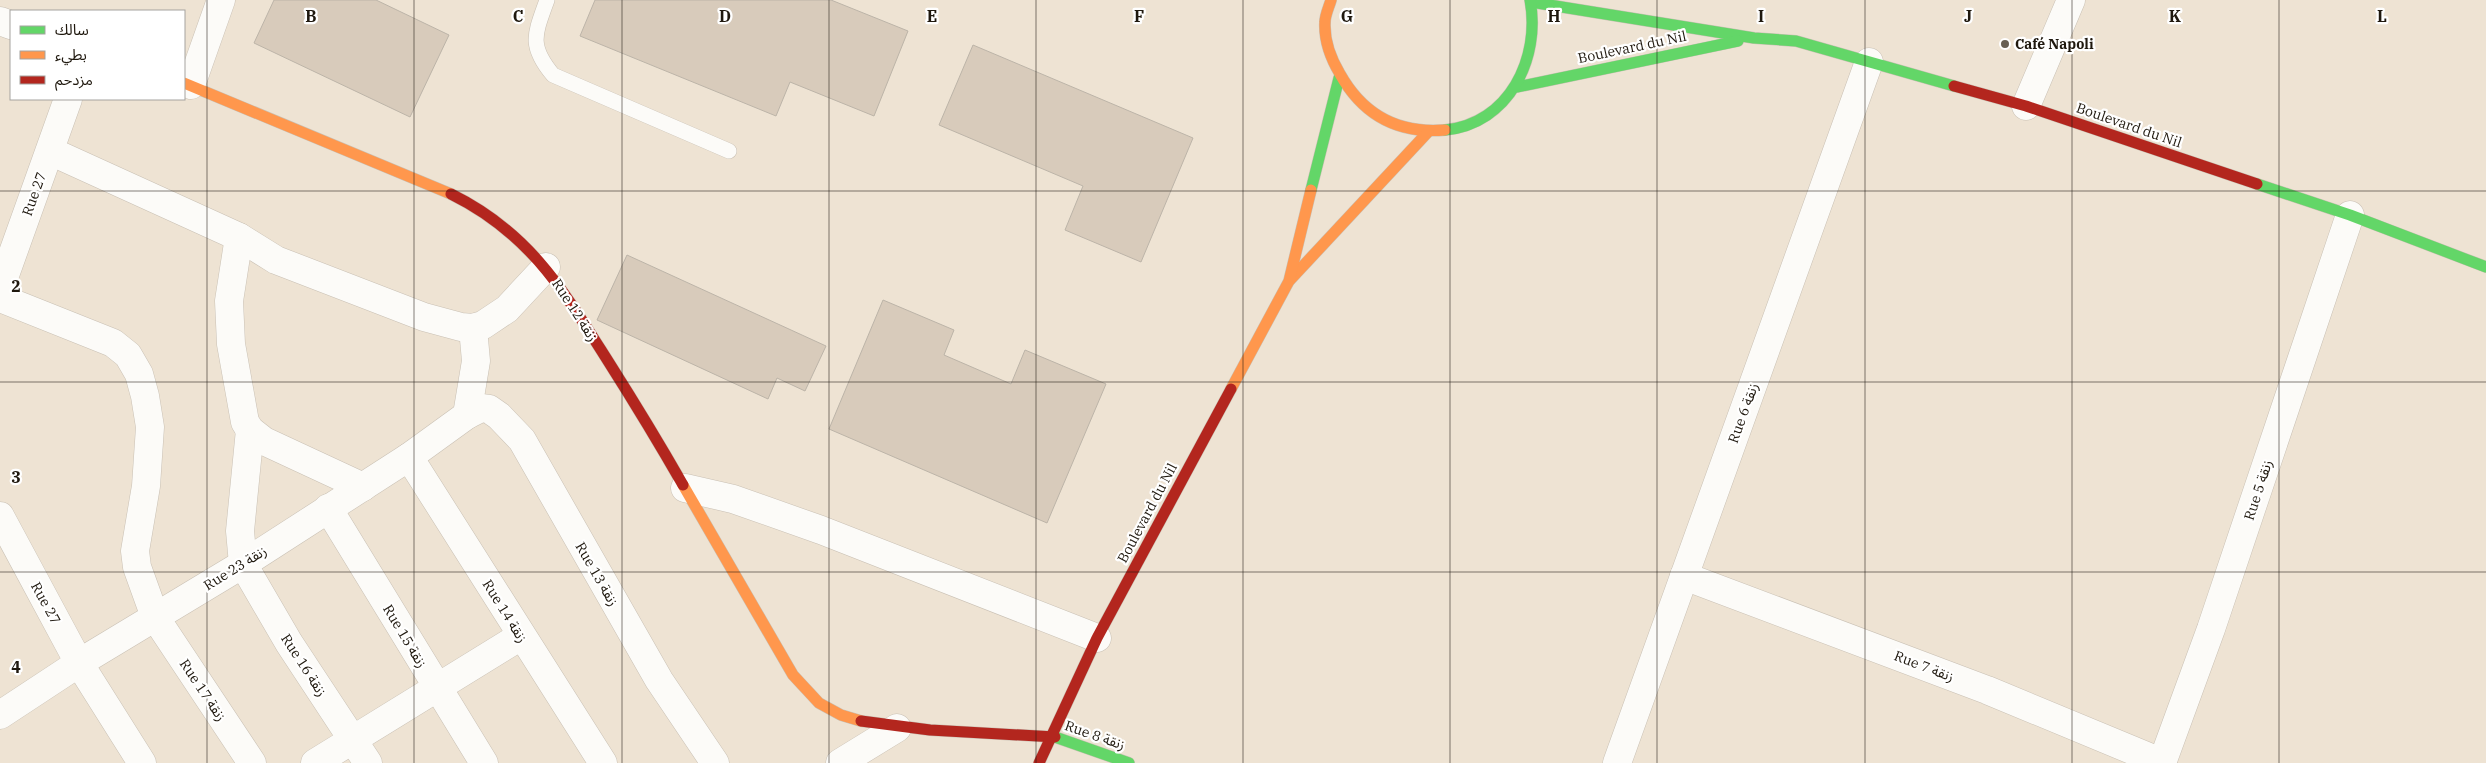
<svg xmlns="http://www.w3.org/2000/svg" width="2486" height="763" font-family="'IBM Plex Serif','Noto Sans Arabic',serif">
<rect width="100%" height="100%" fill="#eee3d3"/>
<g fill="#d8cbbb" stroke="#bcb4a8">
<polygon points="274,0 376,0 449,35 410,117 254,43"/>
<polygon points="595,0 831,0 908,31 874,116 790,82 776,116 580,36"/>
<polygon points="973,45 1193,138 1141,262 1065,230 1083,186 939,125"/>
<polygon points="627,255 826,346 805,391 777,378 768,399 597,320"/>
<polygon points="883,300 954,330 944,355 1011,384 1025,350 1106,384 1047,523 829,429"/>
</g>
<g fill="none" stroke-linecap="round" stroke-linejoin="round">
<g stroke="#c9c0b4" stroke-width="16">
<path id="lane" d="M547 0C535 34 528 45 553 75L729 151"/>
</g>
<g stroke="#c9c0b4" stroke-width="29">
<g id="street">
<polyline points="0,21 11,25"/>
<polyline points="191,85 221,0"/>
<polyline points="2026,106 2071,0"/>
<polyline points="50,151 239,237 276,260 424,317 461,327 473,328 483,325 507,309 546,267"/>
<polyline points="239,237 229,301 231,344 245,422 250,430 264,441 363,487"/>
<polyline points="0,289 68,99"/>
<polyline points="0,298 113,343 128,355 139,374 145,396 150,427 146,486 135,551 137,567 155,617 252,763"/>
<polyline points="467,415 476,361 473,328"/>
<polyline points="250,430 240,531 243,564 289,643 368,763"/>
<polyline points="409,457 603,763"/>
<polyline points="685,488 733,499 821,530 1097,638"/>
<polyline points="328,508 484,763"/>
<polyline points="0,516 79,663 142,763"/>
<polyline points="1684,576 1987,690 2163,763"/>
<polyline points="0,715 79,663 243,564 409,457 467,415 481,408 489,409 499,416 522,440 659,680 715,763"/>
<polyline points="315,763 521,636"/>
<polyline points="840,763 897,728"/>
<polyline points="1617,763 1869,62"/>
<polyline points="2162,763 2211,629 2350,215"/>
</g>
</g>
<g stroke="#c9c0b4" stroke-width="12">
<g id="fast">
<polyline points="1531,2 1754,38 1796,41 1954,86"/>
<polyline points="1517,87 1738,41"/>
<path d="M1445 130C1509 124 1541 58 1530 0"/>
<polyline points="2257,184 2350,215 2486,267"/>
<polyline points="1311,190 1339,78"/>
<polyline points="1055,737 1129,763"/>
</g>
</g>
<g stroke="#c9c0b4" stroke-width="12">
<g id="slow">
<path d="M1331 0C1329 7 1325 15 1325 22 1324 40 1331 59 1340 74 1363 115 1398 134 1445 130"/>
<polyline points="184,83 451,194"/>
<polyline points="1290,280 1428,132"/>
<polyline points="1231,389 1289,281 1311,190"/>
<polyline points="683,485 793,675 819,703 841,715 861,721"/>
</g>
</g>
<g stroke="#c9c0b4" stroke-width="12">
<g id="jam">
<polyline points="1954,86 2026,106 2257,184"/>
<path d="M451 194C530 233 563 290 608 361 634 402 659 443 683 485"/>
<polyline points="861,721 930,730 1055,737"/>
<polyline points="1039,763 1097,638 1231,389"/>
</g>
</g>
<use href="#lane" stroke="#fcfbf8" stroke-width="15"/>
<use href="#street" stroke="#fcfbf8" stroke-width="28"/>
<use href="#fast" stroke="#63d668" stroke-width="11"/>
<use href="#slow" stroke="#ff974d" stroke-width="11"/>
<use href="#jam" stroke="#b3261e" stroke-width="11"/>
</g>
<path fill="none" stroke="#1f180e" stroke-width="1" stroke-opacity="0.55" d="M207 0V763M414 0V763M622 0V763M829 0V763M1036 0V763M1243 0V763M1450 0V763M1657 0V763M1865 0V763M2072 0V763M2279 0V763M0 191H2486M0 382H2486M0 572H2486"/>
<circle fill="#675f53" stroke="#fff" stroke-width="2" cx="2005" cy="44" r="5"/>
<g text-anchor="middle" stroke-width="4.5" stroke-linejoin="round" paint-order="stroke">
<g font-size="14" font-weight="bold" fill="#1f180e" stroke="#fff" text-anchor="start">
<text x="2015" y="49">Café Napoli</text>
</g>
<g font-size="14" fill="#1f180e" stroke="#fff">
<text transform="translate(1632 47) rotate(-12)" y="5">Boulevard du Nil</text>
<text transform="translate(2129 125) rotate(19)" y="5">Boulevard du Nil</text>
<text transform="translate(34 194) rotate(-70)" y="5">Rue 27</text>
<text transform="translate(575 310) rotate(57)" y="5">Rue 12 زنقة</text>
<text transform="translate(1743 413) rotate(-70)" y="5">Rue 6 زنقة</text>
<text transform="translate(2258 490) rotate(-72)" y="5">Rue 5 زنقة</text>
<text transform="translate(1147 513) rotate(-62)" y="5">Boulevard du Nil</text>
<text transform="translate(235 568) rotate(-32)" y="5">Rue 23 زنقة</text>
<text transform="translate(597 574) rotate(60)" y="5">Rue 13 زنقة</text>
<text transform="translate(46 603) rotate(61)" y="5">Rue 27</text>
<text transform="translate(505 611) rotate(58)" y="5">Rue 14 زنقة</text>
<text transform="translate(405 636) rotate(59)" y="5">Rue 15 زنقة</text>
<text transform="translate(304 665) rotate(57)" y="5">Rue 16 زنقة</text>
<text transform="translate(1924 666) rotate(21)" y="5">Rue 7 زنقة</text>
<text transform="translate(203 690) rotate(56)" y="5">Rue 17 زنقة</text>
<text transform="translate(1095 735) rotate(19)" y="5">Rue 8 زنقة</text>
</g>
</g>
<g font-size="16" text-anchor="middle" font-weight="bold" fill="#1f180e" stroke="#fff" stroke-width="4.5" stroke-linejoin="round" paint-order="stroke">
<text x="311" y="22">B</text>
<text x="518" y="22">C</text>
<text x="725" y="22">D</text>
<text x="932" y="22">E</text>
<text x="1139" y="22">F</text>
<text x="1347" y="22">G</text>
<text x="1554" y="22">H</text>
<text x="1761" y="22">I</text>
<text x="1968" y="22">J</text>
<text x="2175" y="22">K</text>
<text x="2382" y="22">L</text>
<text x="16" y="292">2</text>
<text x="16" y="483">3</text>
<text x="16" y="673">4</text>
</g>
<rect x="10" y="10" width="175" height="90" fill="#ffffff" stroke="#a5a39f"/>
<rect x="20" y="26" width="25" height="8" fill="#63d668" stroke="#a5a39f"/>
<text x="55" y="35" font-size="15" fill="#1f180e">سالك</text>
<rect x="20" y="51" width="25" height="8" fill="#ff974d" stroke="#a5a39f"/>
<text x="55" y="60" font-size="15" fill="#1f180e">بطيء</text>
<rect x="20" y="76" width="25" height="8" fill="#b3261e" stroke="#a5a39f"/>
<text x="55" y="85" font-size="15" fill="#1f180e">مزدحم</text>
</svg>
